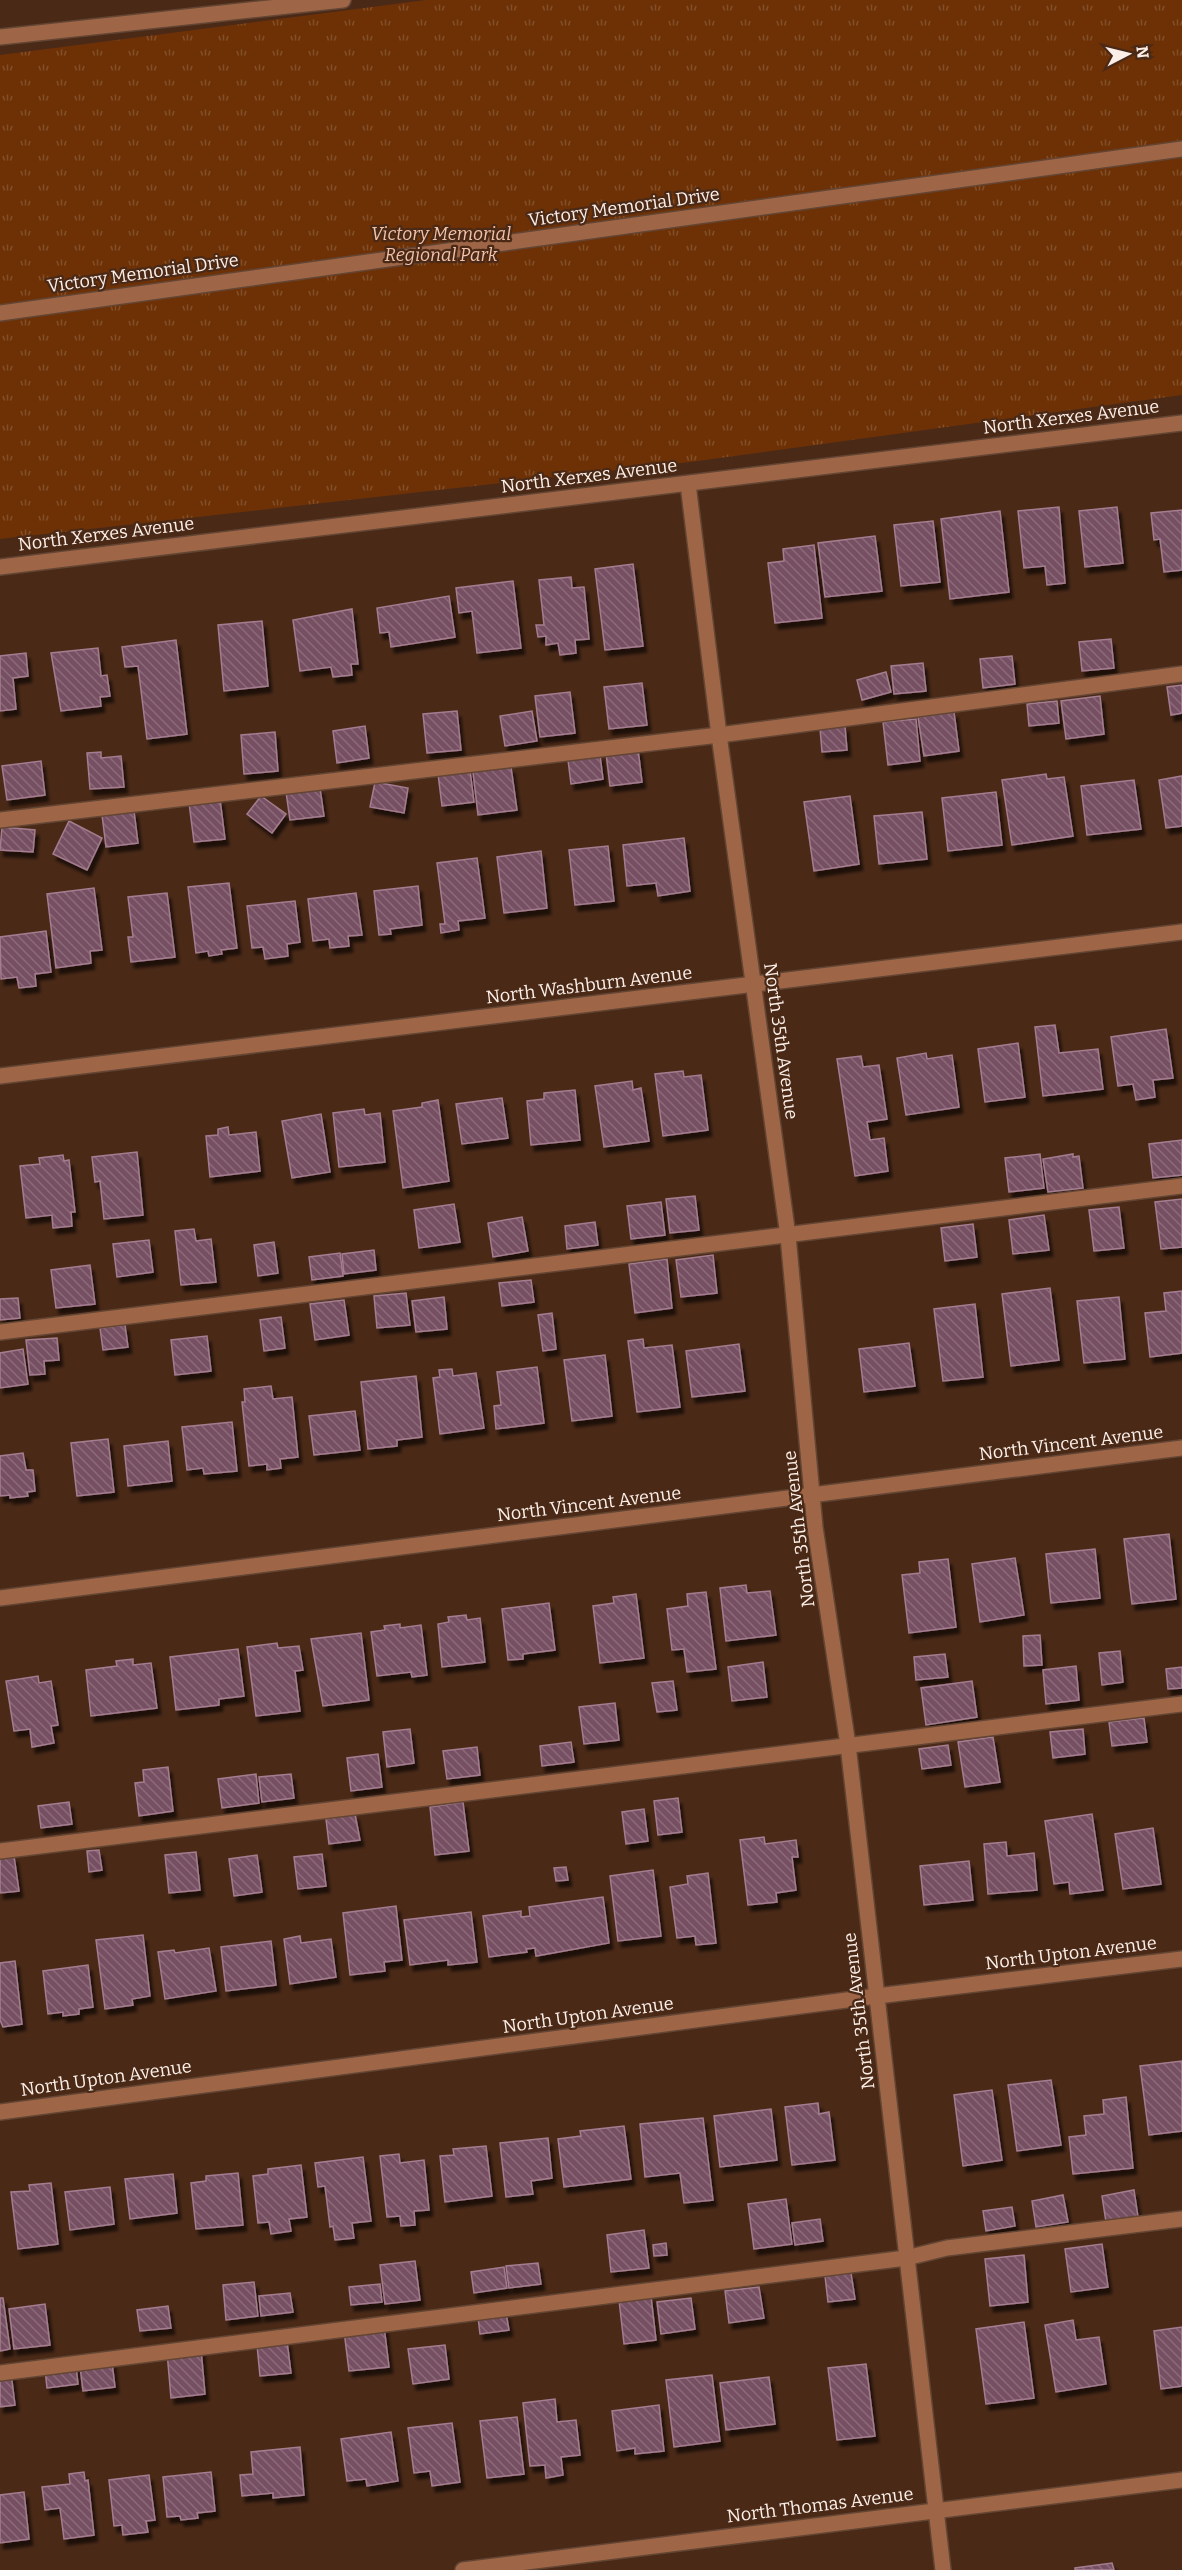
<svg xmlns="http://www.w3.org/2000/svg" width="1182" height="2570" font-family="Bitter,serif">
<defs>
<pattern id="park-tufts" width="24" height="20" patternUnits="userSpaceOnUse" patternTransform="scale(1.5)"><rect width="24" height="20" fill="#6d3105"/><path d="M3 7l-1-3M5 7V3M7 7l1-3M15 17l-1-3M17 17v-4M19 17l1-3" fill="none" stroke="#834f29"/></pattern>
<pattern id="building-back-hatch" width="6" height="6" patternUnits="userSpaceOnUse" patternTransform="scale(1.5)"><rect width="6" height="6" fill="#765062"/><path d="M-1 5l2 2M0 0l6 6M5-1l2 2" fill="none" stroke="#8a6a78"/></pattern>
<filter id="shadow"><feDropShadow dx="3.5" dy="6" stdDeviation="1.5" flood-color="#0009"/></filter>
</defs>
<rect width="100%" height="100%" fill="#4a2917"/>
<polygon fill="url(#park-tufts)" points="426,0 1182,0 1182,395 690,462 0,539 0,55"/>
<g fill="url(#building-back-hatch)" stroke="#a57d90" stroke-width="1.5" filter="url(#shadow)">
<polygon points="1059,507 1065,583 1047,585 1045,566 1024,568 1018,511"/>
<polygon points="1117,507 1123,563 1085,567 1079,511"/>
<polygon points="1182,510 1182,570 1164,572 1160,539 1154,540 1151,513"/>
<polygon points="1000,511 1009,592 950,599 941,519"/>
<polygon points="933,521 940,582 901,586 894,525"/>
<polygon points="875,536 882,591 825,597 818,543"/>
<polygon points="814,545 822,618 775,623 768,563 784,561 783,549"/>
<polygon points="633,564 643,646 605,650 595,569"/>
<polygon points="571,577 572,588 584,587 589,639 575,640 576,653 560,655 558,643 546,645 546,636 538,637 536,625 544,625 539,580"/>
<polygon points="513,581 521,648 477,653 472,611 459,613 456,588"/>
<polygon points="449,596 455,637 391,647 389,632 380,633 377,608"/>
<polygon points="352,609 358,664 351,664 352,675 333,677 331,667 300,671 293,620"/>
<polygon points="262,621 268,686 224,691 218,625"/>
<polygon points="1111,639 1114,668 1082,671 1079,642"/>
<polygon points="176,640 187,734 147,739 138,666 125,667 122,647"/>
<polygon points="98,648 101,676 107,675 110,696 100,697 101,706 61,711 51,653"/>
<polygon points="26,653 28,676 13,678 16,709 0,711 0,656"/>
<polygon points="1012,656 1015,684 983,688 980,659"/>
<polygon points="923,663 926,691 894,694 891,666"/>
<polygon points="886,672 891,692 862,700 857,680"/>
<polygon points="642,683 647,725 609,729 604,687"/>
<polygon points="1182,685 1182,713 1171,715 1167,687"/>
<polygon points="570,692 575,733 540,737 535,696"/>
<polygon points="1100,696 1104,734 1066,739 1061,701"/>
<polygon points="1057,701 1059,723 1029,726 1027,704"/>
<polygon points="457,711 461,750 427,753 423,714"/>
<polygon points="532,711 537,741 505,746 500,716"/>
<polygon points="954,712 959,751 924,756 918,717"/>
<polygon points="916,719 920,761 888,765 883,722"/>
<polygon points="365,726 369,758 337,763 333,731"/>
<polygon points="845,726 847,750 822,752 820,728"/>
<polygon points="275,732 278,771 244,774 241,735"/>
<polygon points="638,749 642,782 610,786 606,753"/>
<polygon points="101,752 101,758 121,756 124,787 90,789 87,753"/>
<polygon points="600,755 603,779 571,784 568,760"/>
<polygon points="41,761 45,795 7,800 2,766"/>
<polygon points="511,767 517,810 478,815 473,772"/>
<polygon points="470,770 474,802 442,806 438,774"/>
<polygon points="1046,774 1047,779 1064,777 1073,836 1012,845 1002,780"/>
<polygon points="1182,776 1182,826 1166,828 1159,780"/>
<polygon points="1134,780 1141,829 1087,835 1081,786"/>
<polygon points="375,782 408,788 404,813 370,807"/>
<polygon points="320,788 324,816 290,820 286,792"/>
<polygon points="996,792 1002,845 948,851 942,798"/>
<polygon points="261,796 286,814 272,833 247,814"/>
<polygon points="850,796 859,864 814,871 804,802"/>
<polygon points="220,799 225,839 194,842 189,803"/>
<polygon points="134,811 138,843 106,847 102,815"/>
<polygon points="922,812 927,859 879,864 874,816"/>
<polygon points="69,821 102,838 87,870 53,854"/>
<polygon points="2,827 35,830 33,852 0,850"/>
<polygon points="684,838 690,891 658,896 656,883 627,886 623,845"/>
<polygon points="608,846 614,901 575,905 569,850"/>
<polygon points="541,851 547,908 504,913 497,857"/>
<polygon points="477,858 485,918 458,921 459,930 441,933 440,924 445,924 437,863"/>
<polygon points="229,883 237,948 221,950 222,954 209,956 208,951 196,953 188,887"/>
<polygon points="418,886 422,925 390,929 391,934 379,935 374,891"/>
<polygon points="94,888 102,950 90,951 91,963 56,968 47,894"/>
<polygon points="167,893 175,957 131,962 128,937 133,937 128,897"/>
<polygon points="356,893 362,935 348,936 349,946 330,948 329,939 313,941 308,899"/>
<polygon points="295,901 300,942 287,944 288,956 265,959 263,947 252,948 247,906"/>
<polygon points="46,931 51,972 35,974 36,986 19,988 17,977 1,979 0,937"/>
<polygon points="1055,1025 1059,1053 1098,1049 1103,1089 1043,1096 1035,1027"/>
<polygon points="1166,1029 1173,1078 1153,1080 1155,1097 1136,1100 1133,1084 1118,1086 1111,1037"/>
<polygon points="1018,1043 1025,1097 985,1102 978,1049"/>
<polygon points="926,1053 927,1059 952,1055 959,1107 906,1115 897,1058"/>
<polygon points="861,1056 863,1067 879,1065 887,1119 867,1122 870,1140 884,1138 888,1171 855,1176 837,1059"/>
<polygon points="683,1071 684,1077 701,1075 708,1130 663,1136 655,1074"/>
<polygon points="632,1081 633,1090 641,1088 649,1141 604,1147 595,1086"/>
<polygon points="575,1090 580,1140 531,1145 527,1101 544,1099 544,1093"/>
<polygon points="502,1098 508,1138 462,1144 456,1104"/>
<polygon points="438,1100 449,1181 403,1188 393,1111 422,1107 422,1103"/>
<polygon points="364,1109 365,1115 380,1113 385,1162 339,1167 333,1113"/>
<polygon points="321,1114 330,1172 292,1178 282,1121"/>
<polygon points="228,1127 229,1135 256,1132 260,1171 210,1177 206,1136 218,1135 218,1129"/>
<polygon points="1182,1140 1182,1175 1153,1178 1149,1144"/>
<polygon points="137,1152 143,1215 104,1219 100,1181 95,1182 92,1157"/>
<polygon points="1040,1154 1044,1188 1009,1192 1005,1158"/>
<polygon points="1073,1154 1073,1157 1079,1156 1083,1188 1048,1192 1043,1159"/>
<polygon points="63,1155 64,1161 69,1160 75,1212 71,1212 72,1226 53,1228 52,1215 26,1218 20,1166 40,1164 39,1158"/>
<polygon points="695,1196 699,1230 670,1233 666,1199"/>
<polygon points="1182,1199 1182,1247 1161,1249 1155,1202"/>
<polygon points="661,1202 665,1235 631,1239 627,1206"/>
<polygon points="454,1204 460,1242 419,1248 414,1210"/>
<polygon points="1119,1207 1124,1248 1094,1251 1089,1210"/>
<polygon points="1044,1215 1049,1250 1013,1254 1009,1220"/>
<polygon points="522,1217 528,1251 493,1257 488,1223"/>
<polygon points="595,1222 598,1245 567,1249 565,1226"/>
<polygon points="973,1224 977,1257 945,1261 941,1228"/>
<polygon points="194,1229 196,1241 211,1239 216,1282 181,1285 175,1231"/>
<polygon points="149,1240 153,1272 117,1277 113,1244"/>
<polygon points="274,1242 278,1273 258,1276 254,1245"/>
<polygon points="374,1250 376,1270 344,1274 342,1254"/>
<polygon points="340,1253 343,1276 312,1280 309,1257"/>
<polygon points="713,1255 717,1293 681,1297 676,1260"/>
<polygon points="667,1259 672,1308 635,1313 629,1264"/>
<polygon points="90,1265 95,1304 56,1308 51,1270"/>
<polygon points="531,1280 534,1302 502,1306 499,1283"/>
<polygon points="1050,1288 1059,1360 1011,1366 1002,1294"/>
<polygon points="1182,1291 1182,1353 1150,1357 1145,1313 1166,1311 1164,1293"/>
<polygon points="406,1293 410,1325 377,1328 374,1296"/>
<polygon points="444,1297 447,1329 416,1332 412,1301"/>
<polygon points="1119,1297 1125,1359 1084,1363 1077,1301"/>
<polygon points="18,1298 20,1318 0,1320 0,1299"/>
<polygon points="344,1300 349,1335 315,1340 310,1304"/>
<polygon points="975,1304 983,1377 943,1381 934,1309"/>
<polygon points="552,1313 556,1349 543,1351 538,1315"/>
<polygon points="281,1317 285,1348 264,1351 260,1320"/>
<polygon points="125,1325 128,1347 103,1350 100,1328"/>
<polygon points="207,1336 211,1371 175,1375 171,1340"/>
<polygon points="57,1338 59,1360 44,1361 45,1374 30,1375 26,1340"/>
<polygon points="643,1339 644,1348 672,1345 680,1407 637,1412 628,1341"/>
<polygon points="909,1343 915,1386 864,1392 859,1349"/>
<polygon points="739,1344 745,1391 692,1397 686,1351"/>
<polygon points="23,1349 28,1384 0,1388 0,1353"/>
<polygon points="605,1355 612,1416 572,1421 564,1360"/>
<polygon points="537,1367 544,1423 496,1429 494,1406 501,1405 497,1372"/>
<polygon points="452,1369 453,1376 476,1373 484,1428 440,1434 433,1378 440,1377 439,1370"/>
<polygon points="416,1376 422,1437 397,1440 397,1446 368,1449 361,1382"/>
<polygon points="271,1386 273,1399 292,1397 298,1457 280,1459 281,1468 267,1470 267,1464 249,1466 242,1402 245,1402 244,1389"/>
<polygon points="355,1411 360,1450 314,1455 309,1416"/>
<polygon points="232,1422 237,1471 204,1474 203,1468 187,1470 182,1427"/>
<polygon points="108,1439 114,1492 77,1496 71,1443"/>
<polygon points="168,1441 172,1481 128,1486 124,1446"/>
<polygon points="23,1453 26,1470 33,1470 35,1491 27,1492 28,1496 10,1498 10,1495 0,1496 0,1456"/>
<polygon points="1169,1534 1176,1599 1132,1604 1124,1539"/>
<polygon points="1095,1549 1100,1598 1051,1603 1046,1554"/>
<polygon points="1015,1558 1024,1615 980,1622 972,1564"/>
<polygon points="948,1559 956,1627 909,1633 902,1575 920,1573 919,1562"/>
<polygon points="746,1585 747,1593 770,1591 776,1635 726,1641 720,1588"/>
<polygon points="706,1592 716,1669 687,1672 684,1649 672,1650 667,1609 688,1606 687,1594"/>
<polygon points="636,1594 644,1658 600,1663 593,1606 614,1603 613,1597"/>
<polygon points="549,1603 555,1650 523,1654 523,1659 508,1660 502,1609"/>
<polygon points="466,1615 467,1620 480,1618 485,1662 442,1667 438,1624 449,1622 448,1617"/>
<polygon points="400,1624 400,1628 421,1625 427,1675 412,1677 411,1672 377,1676 371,1632 385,1630 384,1626"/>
<polygon points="361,1633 369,1700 323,1706 311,1639"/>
<polygon points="1040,1635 1042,1665 1024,1666 1023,1636"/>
<polygon points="277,1643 278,1648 299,1646 303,1670 295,1671 300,1711 256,1716 247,1647"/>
<polygon points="238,1649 244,1696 219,1699 219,1705 176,1710 170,1657"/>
<polygon points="1120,1651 1123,1682 1102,1685 1099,1653"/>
<polygon points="945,1654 948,1677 916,1680 914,1657"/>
<polygon points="133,1659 133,1665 151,1663 157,1708 91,1716 86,1670 117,1666 116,1661"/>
<polygon points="763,1662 767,1697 732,1701 728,1667"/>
<polygon points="1076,1666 1079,1700 1046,1704 1043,1670"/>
<polygon points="1182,1667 1182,1688 1168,1689 1166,1669"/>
<polygon points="38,1676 39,1683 51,1681 58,1725 51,1726 54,1743 32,1747 30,1729 14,1731 6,1681"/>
<polygon points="673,1681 677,1710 657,1712 652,1683"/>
<polygon points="972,1681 977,1717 926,1725 921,1688"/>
<polygon points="615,1703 619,1740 584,1744 579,1707"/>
<polygon points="1144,1718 1147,1742 1112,1746 1109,1722"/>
<polygon points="410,1729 414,1763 387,1767 383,1732"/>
<polygon points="1083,1729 1085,1754 1053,1758 1050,1732"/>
<polygon points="993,1737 1000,1782 965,1787 958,1742"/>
<polygon points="571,1742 574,1762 542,1766 540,1746"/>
<polygon points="948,1745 951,1765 922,1769 919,1749"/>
<polygon points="477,1747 480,1775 447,1779 443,1751"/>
<polygon points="378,1754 382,1787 351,1791 347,1758"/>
<polygon points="168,1767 173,1811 139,1816 135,1783 144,1782 143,1770"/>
<polygon points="256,1774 259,1803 222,1808 218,1779"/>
<polygon points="291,1774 294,1798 262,1802 259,1777"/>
<polygon points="678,1798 682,1832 658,1835 654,1801"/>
<polygon points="69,1802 72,1824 41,1828 38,1806"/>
<polygon points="463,1802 469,1851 435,1855 430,1807"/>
<polygon points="644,1809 648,1841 626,1844 622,1812"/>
<polygon points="355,1814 360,1840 329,1844 326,1819"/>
<polygon points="1092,1814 1103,1890 1070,1894 1069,1882 1054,1884 1045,1821"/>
<polygon points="1153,1828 1161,1884 1123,1889 1115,1834"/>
<polygon points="764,1837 765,1844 796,1840 798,1857 792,1857 796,1890 776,1893 777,1902 748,1905 740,1840"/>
<polygon points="1006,1842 1007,1856 1034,1853 1037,1890 988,1894 984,1844"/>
<polygon points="99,1850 102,1870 89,1872 87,1851"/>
<polygon points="196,1852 200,1890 169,1893 165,1855"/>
<polygon points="322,1854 326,1886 298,1889 294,1857"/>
<polygon points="257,1855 262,1892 234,1896 229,1859"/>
<polygon points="14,1856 19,1891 0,1893 0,1857"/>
<polygon points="969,1861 973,1900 924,1905 920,1866"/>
<polygon points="566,1867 568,1880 556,1881 554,1868"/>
<polygon points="653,1870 661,1936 618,1941 610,1876"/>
<polygon points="708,1873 716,1943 696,1945 695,1936 677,1938 670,1887 688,1884 687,1876"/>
<polygon points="603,1897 609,1943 536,1956 535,1948 526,1949 527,1952 489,1957 483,1916 521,1911 521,1917 530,1916 529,1907"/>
<polygon points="396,1906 402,1960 384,1962 385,1971 350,1975 343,1913"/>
<polygon points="471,1912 477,1962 448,1965 448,1960 410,1965 404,1920"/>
<polygon points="143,1935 150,1996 132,1999 133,2005 105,2009 96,1940"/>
<polygon points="300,1936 301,1943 331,1939 336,1977 290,1984 284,1939"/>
<polygon points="271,1941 276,1985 226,1991 221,1947"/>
<polygon points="209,1948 216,1991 165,1999 158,1952 174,1950 175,1953"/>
<polygon points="15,1961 22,2024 3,2027 0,2020 0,1963"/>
<polygon points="88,1965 93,2007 79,2009 79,2014 63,2016 63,2012 48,2014 43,1971"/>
<polygon points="1182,2061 1182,2131 1149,2135 1140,2066"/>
<polygon points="1051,2080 1061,2145 1017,2151 1008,2085"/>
<polygon points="992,2090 1002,2160 963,2166 954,2095"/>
<polygon points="1126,2097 1133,2168 1073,2174 1069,2137 1086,2135 1084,2116 1104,2114 1103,2100"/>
<polygon points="818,2103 819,2114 829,2112 835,2160 792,2165 785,2107"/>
<polygon points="771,2109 777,2160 720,2167 714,2116"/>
<polygon points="703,2118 713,2200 684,2203 680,2173 645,2177 640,2124"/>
<polygon points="624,2126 631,2179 564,2187 558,2139 581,2136 580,2131"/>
<polygon points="548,2138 552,2178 531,2181 533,2194 506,2197 500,2143"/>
<polygon points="486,2146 492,2196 445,2202 440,2156 454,2155 453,2149"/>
<polygon points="399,2154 400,2163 424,2160 429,2210 414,2211 415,2225 401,2226 400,2216 387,2217 380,2156"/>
<polygon points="363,2157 371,2221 352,2223 354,2238 335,2240 333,2226 330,2227 325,2186 318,2187 315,2163"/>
<polygon points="301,2165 307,2217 289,2219 291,2231 271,2234 269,2222 258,2223 253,2176 268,2174 268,2169"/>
<polygon points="238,2173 243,2225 196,2229 191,2183 206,2181 206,2176"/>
<polygon points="173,2174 177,2213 130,2219 125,2179"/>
<polygon points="51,2183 58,2244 18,2249 11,2192 30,2191 29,2185"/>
<polygon points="110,2187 114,2224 70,2230 65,2192"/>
<polygon points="1134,2190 1138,2217 1106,2222 1102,2196"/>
<polygon points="1063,2195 1068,2222 1036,2227 1032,2201"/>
<polygon points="786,2199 792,2244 754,2249 748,2204"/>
<polygon points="1012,2207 1015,2226 986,2231 983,2211"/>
<polygon points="820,2219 823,2241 795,2245 792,2223"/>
<polygon points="644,2230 649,2268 611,2272 607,2235"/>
<polygon points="666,2243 667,2255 654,2256 653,2245"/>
<polygon points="1102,2244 1108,2287 1071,2292 1065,2249"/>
<polygon points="1024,2255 1028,2302 990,2306 985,2259"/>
<polygon points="415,2261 420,2300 385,2304 380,2265"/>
<polygon points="538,2263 541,2284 509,2288 506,2266"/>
<polygon points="504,2267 507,2288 474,2293 471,2272"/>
<polygon points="851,2273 855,2299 828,2302 825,2276"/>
<polygon points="254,2282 258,2316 226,2320 223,2285"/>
<polygon points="380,2284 382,2302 351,2305 349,2287"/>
<polygon points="759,2287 764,2318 729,2323 725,2291"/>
<polygon points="290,2293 293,2312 261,2316 259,2296"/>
<polygon points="651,2296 656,2340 624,2344 619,2300"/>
<polygon points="0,2298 3,2298 10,2349 0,2351"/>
<polygon points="691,2298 695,2329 661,2334 657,2302"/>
<polygon points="45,2304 50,2345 14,2349 9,2309"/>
<polygon points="168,2306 171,2328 140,2331 137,2310"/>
<polygon points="506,2313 509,2330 480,2334 478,2317"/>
<polygon points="1073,2320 1076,2340 1099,2337 1106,2384 1056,2392 1045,2325"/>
<polygon points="1024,2322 1034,2398 986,2404 976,2329"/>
<polygon points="384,2326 389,2367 349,2371 344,2331"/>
<polygon points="1182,2327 1182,2386 1161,2389 1154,2331"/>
<polygon points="287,2341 291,2373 260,2376 257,2345"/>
<polygon points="445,2345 449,2379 413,2384 408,2349"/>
<polygon points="201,2349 205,2394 171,2398 167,2352"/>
<polygon points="112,2362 115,2387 83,2391 80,2366"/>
<polygon points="866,2364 875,2436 837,2440 828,2368"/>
<polygon points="76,2366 78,2384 47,2388 45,2369"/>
<polygon points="11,2373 15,2405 0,2407 0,2374"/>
<polygon points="712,2375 720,2441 674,2447 666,2380"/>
<polygon points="769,2377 775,2424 726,2430 720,2383"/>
<polygon points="555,2399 557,2422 576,2420 580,2455 561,2457 563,2475 546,2478 545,2465 530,2466 523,2403"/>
<polygon points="659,2405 664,2451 635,2454 635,2448 617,2451 612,2411"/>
<polygon points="517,2417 524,2474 487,2478 480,2421"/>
<polygon points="452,2423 460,2482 432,2486 430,2471 414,2473 408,2428"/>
<polygon points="391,2432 398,2481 367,2486 366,2479 347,2481 341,2439"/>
<polygon points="300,2447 304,2495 273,2498 273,2493 242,2496 240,2475 253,2474 251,2452"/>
<polygon points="84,2472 85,2481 88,2480 94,2535 64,2539 60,2508 45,2510 42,2487 70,2484 69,2474"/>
<polygon points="211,2472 215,2511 197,2513 198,2518 181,2520 180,2516 167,2517 163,2477"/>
<polygon points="149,2475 155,2520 146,2521 148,2532 123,2535 122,2525 114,2526 109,2480"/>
<polygon points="24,2492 29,2539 0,2543 0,2495"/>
<polygon points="1112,2563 1114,2570 1075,2570 1075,2568"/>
</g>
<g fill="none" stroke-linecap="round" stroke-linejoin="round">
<g stroke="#634534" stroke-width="18">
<g id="service">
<polyline points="0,820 719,735 1182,674"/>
<polyline points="0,1332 1182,1186"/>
<polyline points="0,1851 1182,1704"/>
<polyline points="0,2373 906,2258 947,2248 1182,2219"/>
</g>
</g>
<g stroke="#634534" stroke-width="18">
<g id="minor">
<polyline points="0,37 343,0"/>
<polyline points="688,484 719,735 788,1236 815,1527 848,1745 943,2570"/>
<polyline points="0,567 1182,423"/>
<polyline points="0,1076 1182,932"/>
<polyline points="0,1598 1182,1448"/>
<polyline points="0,2112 877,1996 1182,1959"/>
<polyline points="463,2570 1182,2480"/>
</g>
</g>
<g stroke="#634534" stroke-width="18">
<polyline id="tertiary" points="0,313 1182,149"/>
</g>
<use href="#service" stroke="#9e6646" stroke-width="15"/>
<use href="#minor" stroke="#9e6646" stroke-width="15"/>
<use href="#tertiary" stroke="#9e6646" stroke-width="15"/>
</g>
<g text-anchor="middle" stroke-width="4.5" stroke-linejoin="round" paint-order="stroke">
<g font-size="18" fill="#fcefe8" stroke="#4a2917">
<text transform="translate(624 207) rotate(-8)" y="6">Victory Memorial Drive</text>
<text transform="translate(143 273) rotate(-8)" y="6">Victory Memorial Drive</text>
<text transform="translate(1071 417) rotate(-7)" y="6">North Xerxes Avenue</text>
<text transform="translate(589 476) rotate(-7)" y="6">North Xerxes Avenue</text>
<text transform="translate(106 534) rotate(-7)" y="6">North Xerxes Avenue</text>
<text transform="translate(589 985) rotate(-7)" y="6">North Washburn Avenue</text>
<text transform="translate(781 1041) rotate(82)" y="6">North 35th Avenue</text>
<text transform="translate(1071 1443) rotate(-7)" y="6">North Vincent Avenue</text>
<text transform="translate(589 1504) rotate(-7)" y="6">North Vincent Avenue</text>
<text transform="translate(799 1529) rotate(-97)" y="6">North 35th Avenue</text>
<text transform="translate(1071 1953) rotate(-7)" y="6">North Upton Avenue</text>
<text transform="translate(859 2011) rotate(-97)" y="6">North 35th Avenue</text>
<text transform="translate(588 2015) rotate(-8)" y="6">North Upton Avenue</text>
<text transform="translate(106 2078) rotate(-8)" y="6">North Upton Avenue</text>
<text transform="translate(820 2505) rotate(-7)" y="6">North Thomas Avenue</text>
</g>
<g font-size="18" font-style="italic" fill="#f2c2a9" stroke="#4a2917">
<text x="441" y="240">Victory Memorial<tspan x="441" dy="21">Regional Park</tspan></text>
</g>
</g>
<g transform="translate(1128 54) rotate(83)" stroke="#4a2917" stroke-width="4.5" paint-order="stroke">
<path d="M0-4.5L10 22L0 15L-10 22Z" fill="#fcefe8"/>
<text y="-9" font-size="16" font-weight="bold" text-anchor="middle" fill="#fcefe8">N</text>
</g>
</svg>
